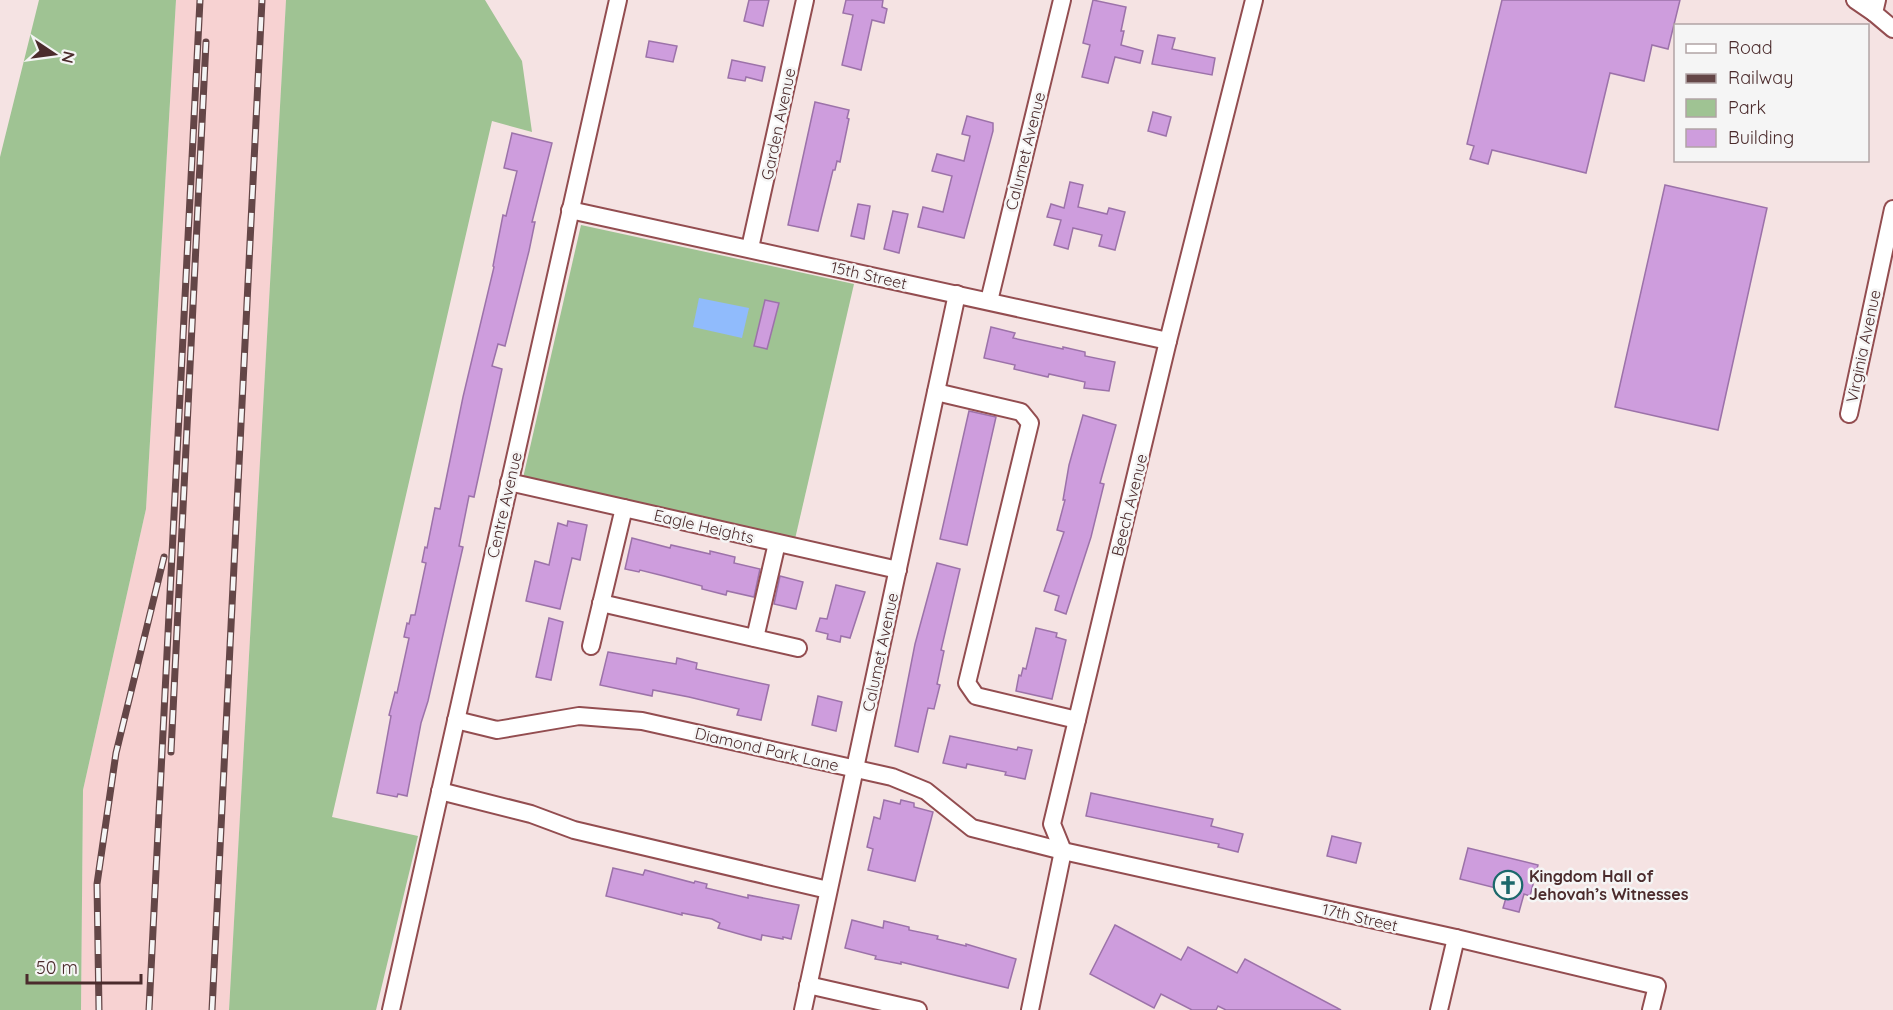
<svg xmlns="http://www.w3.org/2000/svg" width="1893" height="1010" font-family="Quicksand,sans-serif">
<rect width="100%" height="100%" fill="#f5e3e3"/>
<polygon fill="#f7d2d2" points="176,0 286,0 229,1010 81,1010 83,790 146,509"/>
<g fill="#9fc393">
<polygon points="39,0 176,0 146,509 83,790 81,1010 0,1010 0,157"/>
<polygon points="286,0 485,0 522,61 532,132 492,121 332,817 418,836 376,1010 229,1010"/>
<polygon points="581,225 854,284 795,539 523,478"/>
</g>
<polygon fill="#90bbfc" points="699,298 749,308 742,338 693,327"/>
<g fill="#ce9ddd" stroke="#9c72a9" stroke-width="1.5">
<polygon points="749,0 769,0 763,26 744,21"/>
<polygon points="846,0 883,0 882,7 887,9 884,23 872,20 861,70 842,65 853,15 843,13"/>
<polygon points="1093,0 1126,7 1121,31 1124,31 1121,45 1143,51 1140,63 1115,57 1108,83 1082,77 1090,45 1083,43"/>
<polygon points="1502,0 1680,0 1668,49 1652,45 1644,81 1610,73 1586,173 1492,150 1488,164 1470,159 1474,146 1467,144"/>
<polygon points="1158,35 1175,38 1172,49 1215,58 1212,75 1152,64"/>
<polygon points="649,41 677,46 673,62 646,57"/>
<polygon points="732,60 765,67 762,81 746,77 745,81 728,78"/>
<polygon points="815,102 849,110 847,118 849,119 840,162 837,161 835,170 833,170 818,231 788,225"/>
<polygon points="1153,112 1171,117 1166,136 1148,131"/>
<polygon points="967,116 993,123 993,131 964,238 918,227 923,207 943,212 952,176 932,171 937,154 964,161 970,136 962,134"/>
<polygon points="512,133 552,143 532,222 535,222 529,251 505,346 498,344 492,366 502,369 474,497 469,496 459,546 463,547 428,701 421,723 407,796 398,794 397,797 377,793 391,716 389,715 395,692 397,693 409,638 404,637 407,623 409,624 411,615 415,615 426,563 422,562 425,547 427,548 435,508 440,509 463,397 494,267 493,266 503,215 506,216 517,171 504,168"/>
<polygon points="1070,182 1083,185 1078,207 1107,214 1109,208 1125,212 1115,250 1099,246 1102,235 1073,228 1068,249 1054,245 1061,220 1047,217 1051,204 1064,208"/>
<polygon points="1665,185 1767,208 1718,430 1615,407"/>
<polygon points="858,204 870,206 864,239 851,236"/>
<polygon points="893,211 908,214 899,253 884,249"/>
<polygon points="765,300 779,303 767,349 754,346"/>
<polygon points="991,327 1015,333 1013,338 1063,349 1063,347 1085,352 1085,356 1115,362 1109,391 1084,388 1085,382 1049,374 1048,377 1014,369 1015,365 984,358"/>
<polygon points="969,411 996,417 967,545 940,539"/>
<polygon points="1083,415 1116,425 1100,483 1104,484 1091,537 1066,614 1055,610 1059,596 1044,591 1064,532 1057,530 1065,500 1063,500 1069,465"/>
<polygon points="568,521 587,525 580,560 572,558 560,609 526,601 535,561 549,565 558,523 567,526"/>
<polygon points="632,538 670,548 671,545 710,554 710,551 735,557 734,563 760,569 754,597 727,591 726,595 702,589 702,586 664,576 640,570 639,572 625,569"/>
<polygon points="937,563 960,569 941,650 944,651 937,684 940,685 934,709 928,708 918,752 895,746 915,644"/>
<polygon points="780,576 803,582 796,609 774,604"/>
<polygon points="836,585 865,592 850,638 841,636 840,642 827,639 828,634 816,631 820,618 827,619"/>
<polygon points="549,618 563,622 551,680 536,677"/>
<polygon points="1036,628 1057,633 1056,637 1066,640 1052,699 1016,691 1019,675 1021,676 1023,668 1026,669"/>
<polygon points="608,652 676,664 677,658 697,663 696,669 769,685 761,720 737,715 739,709 689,697 653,690 652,696 600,685"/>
<polygon points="818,696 842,702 836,731 812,725"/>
<polygon points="950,736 1017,750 1018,747 1032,750 1025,779 1005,775 1006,772 967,764 966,768 943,763"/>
<polygon points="1091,793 1213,819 1211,826 1243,834 1238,852 1218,847 1219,844 1086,816"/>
<polygon points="884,800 900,804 901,800 914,803 914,807 933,812 915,881 868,870 873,849 867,847 874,817 880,819"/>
<polygon points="1332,836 1361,843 1356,863 1327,856"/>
<polygon points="1468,848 1538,865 1530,896 1524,894 1519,912 1503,908 1508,891 1460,879"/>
<polygon points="613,868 643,875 645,870 694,883 695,881 707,884 706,888 748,898 748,895 799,905 791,939 783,937 783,939 762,935 761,940 746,936 718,928 720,923 712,919 682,913 682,915 606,896"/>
<polygon points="852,920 883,928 884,921 909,927 909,930 938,936 937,939 966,946 966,944 1016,959 1008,988 901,962 901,964 875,959 876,956 845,948"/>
<polygon points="1115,925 1181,960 1188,947 1237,973 1245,959 1341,1010 1226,1010 1218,1006 1216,1010 1192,1010 1161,994 1154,1008 1090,974"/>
</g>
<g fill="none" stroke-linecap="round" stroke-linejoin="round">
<g stroke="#934d50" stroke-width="20">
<g id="minor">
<polyline points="1855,0 1874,13"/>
<polyline points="1877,0 1874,13 1893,29"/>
<polyline points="570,210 1168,341"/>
<polyline points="750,248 805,0"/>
<polyline points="989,301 1062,0"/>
<polyline points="936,392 1021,412 1030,423 967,683 976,696 1077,720"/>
<polyline points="1849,414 1893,209"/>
<polyline points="509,482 898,570"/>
<polyline points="601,603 798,648"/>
<polyline points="755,638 777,543"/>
<polyline points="591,646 624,508"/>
<polyline points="456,720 497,730 579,716 642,721 892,777 926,791 972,828 1063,851 1456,938 1657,986 1651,1010"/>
<polyline points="440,791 531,814 574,830 828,890"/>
<polyline points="808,985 918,1010"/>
<polyline points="391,1010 618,0"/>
<polyline points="803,1010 957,294"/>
<polyline points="1030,1010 1063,851 1052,824 1168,341 1254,0"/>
<polyline points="1439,1010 1456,938"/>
</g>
</g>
<use href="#minor" stroke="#fff" stroke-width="16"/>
<g stroke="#644647" stroke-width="7">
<g id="rail">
<polyline points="171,752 206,42"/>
<polyline points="99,1010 97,884 116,753 164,557"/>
<polyline points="149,1010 200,0"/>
<polyline points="212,1010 262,0"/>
</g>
</g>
<use href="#rail" stroke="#f5f5f5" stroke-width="4.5" stroke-dasharray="14" stroke-linecap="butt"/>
</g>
<defs>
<g id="church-ring" transform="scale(1.5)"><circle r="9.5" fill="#f5f5f5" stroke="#1b686b" stroke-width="1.5"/><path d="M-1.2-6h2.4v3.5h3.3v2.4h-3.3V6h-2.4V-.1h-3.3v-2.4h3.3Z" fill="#1b686b"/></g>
</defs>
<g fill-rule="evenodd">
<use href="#church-ring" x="1508" y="885"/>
</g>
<g text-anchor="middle" stroke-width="5" stroke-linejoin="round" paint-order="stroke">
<g font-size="16" fill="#4b2b2c" stroke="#f5f5f5">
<text transform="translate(778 124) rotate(-78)" y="6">Garden Avenue</text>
<text transform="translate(1025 151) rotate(-76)" y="6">Calumet Avenue</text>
<text transform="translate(869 275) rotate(13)" y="6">15th Street</text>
<text transform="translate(1863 346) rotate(-78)" y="6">Virginia Avenue</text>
<text transform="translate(504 505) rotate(-77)" y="6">Centre Avenue</text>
<text transform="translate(1129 505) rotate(-76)" y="6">Beech Avenue</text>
<text transform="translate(704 526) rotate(13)" y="6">Eagle Heights</text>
<text transform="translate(880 652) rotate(-78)" y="6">Calumet Avenue</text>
<text transform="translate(767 749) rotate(13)" y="6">Diamond Park Lane</text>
<text transform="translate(1360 917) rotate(13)" y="6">17th Street</text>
</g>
<g font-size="16" font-weight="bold" fill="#4b2b2c" stroke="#f5f5f5" text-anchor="start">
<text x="1529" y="882">Kingdom Hall of<tspan x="1529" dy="18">Jehovah’s Witnesses</tspan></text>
</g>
</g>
<rect x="1674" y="24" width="195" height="138" fill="#f5f5f5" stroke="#b1a4a5" stroke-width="1.5"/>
<rect x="1686" y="44" width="30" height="9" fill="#ffffff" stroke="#b1a4a5" stroke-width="1.5"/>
<text x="1728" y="54" font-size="18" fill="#4b2b2c">Road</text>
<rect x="1686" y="74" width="30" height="9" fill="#644647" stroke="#b1a4a5" stroke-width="1.5"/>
<text x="1728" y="84" font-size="18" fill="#4b2b2c">Railway</text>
<rect x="1686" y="99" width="30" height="18" fill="#9fc393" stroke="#b1a4a5" stroke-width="1.5"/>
<text x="1728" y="114" font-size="18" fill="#4b2b2c">Park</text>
<rect x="1686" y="129" width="30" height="18" fill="#ce9ddd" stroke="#b1a4a5" stroke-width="1.5"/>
<text x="1728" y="144" font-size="18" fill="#4b2b2c">Building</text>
<g transform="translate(54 54) rotate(103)" stroke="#f5f5f5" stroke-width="4.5" paint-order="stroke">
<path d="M0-4.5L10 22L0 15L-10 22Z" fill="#4b2b2c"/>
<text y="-9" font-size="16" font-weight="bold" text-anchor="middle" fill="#4b2b2c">N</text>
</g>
<path d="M27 974v9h114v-9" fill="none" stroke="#4b2b2c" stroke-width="3"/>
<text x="36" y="974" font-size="18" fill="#4b2b2c" stroke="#f5f5f5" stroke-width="4.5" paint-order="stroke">50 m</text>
</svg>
